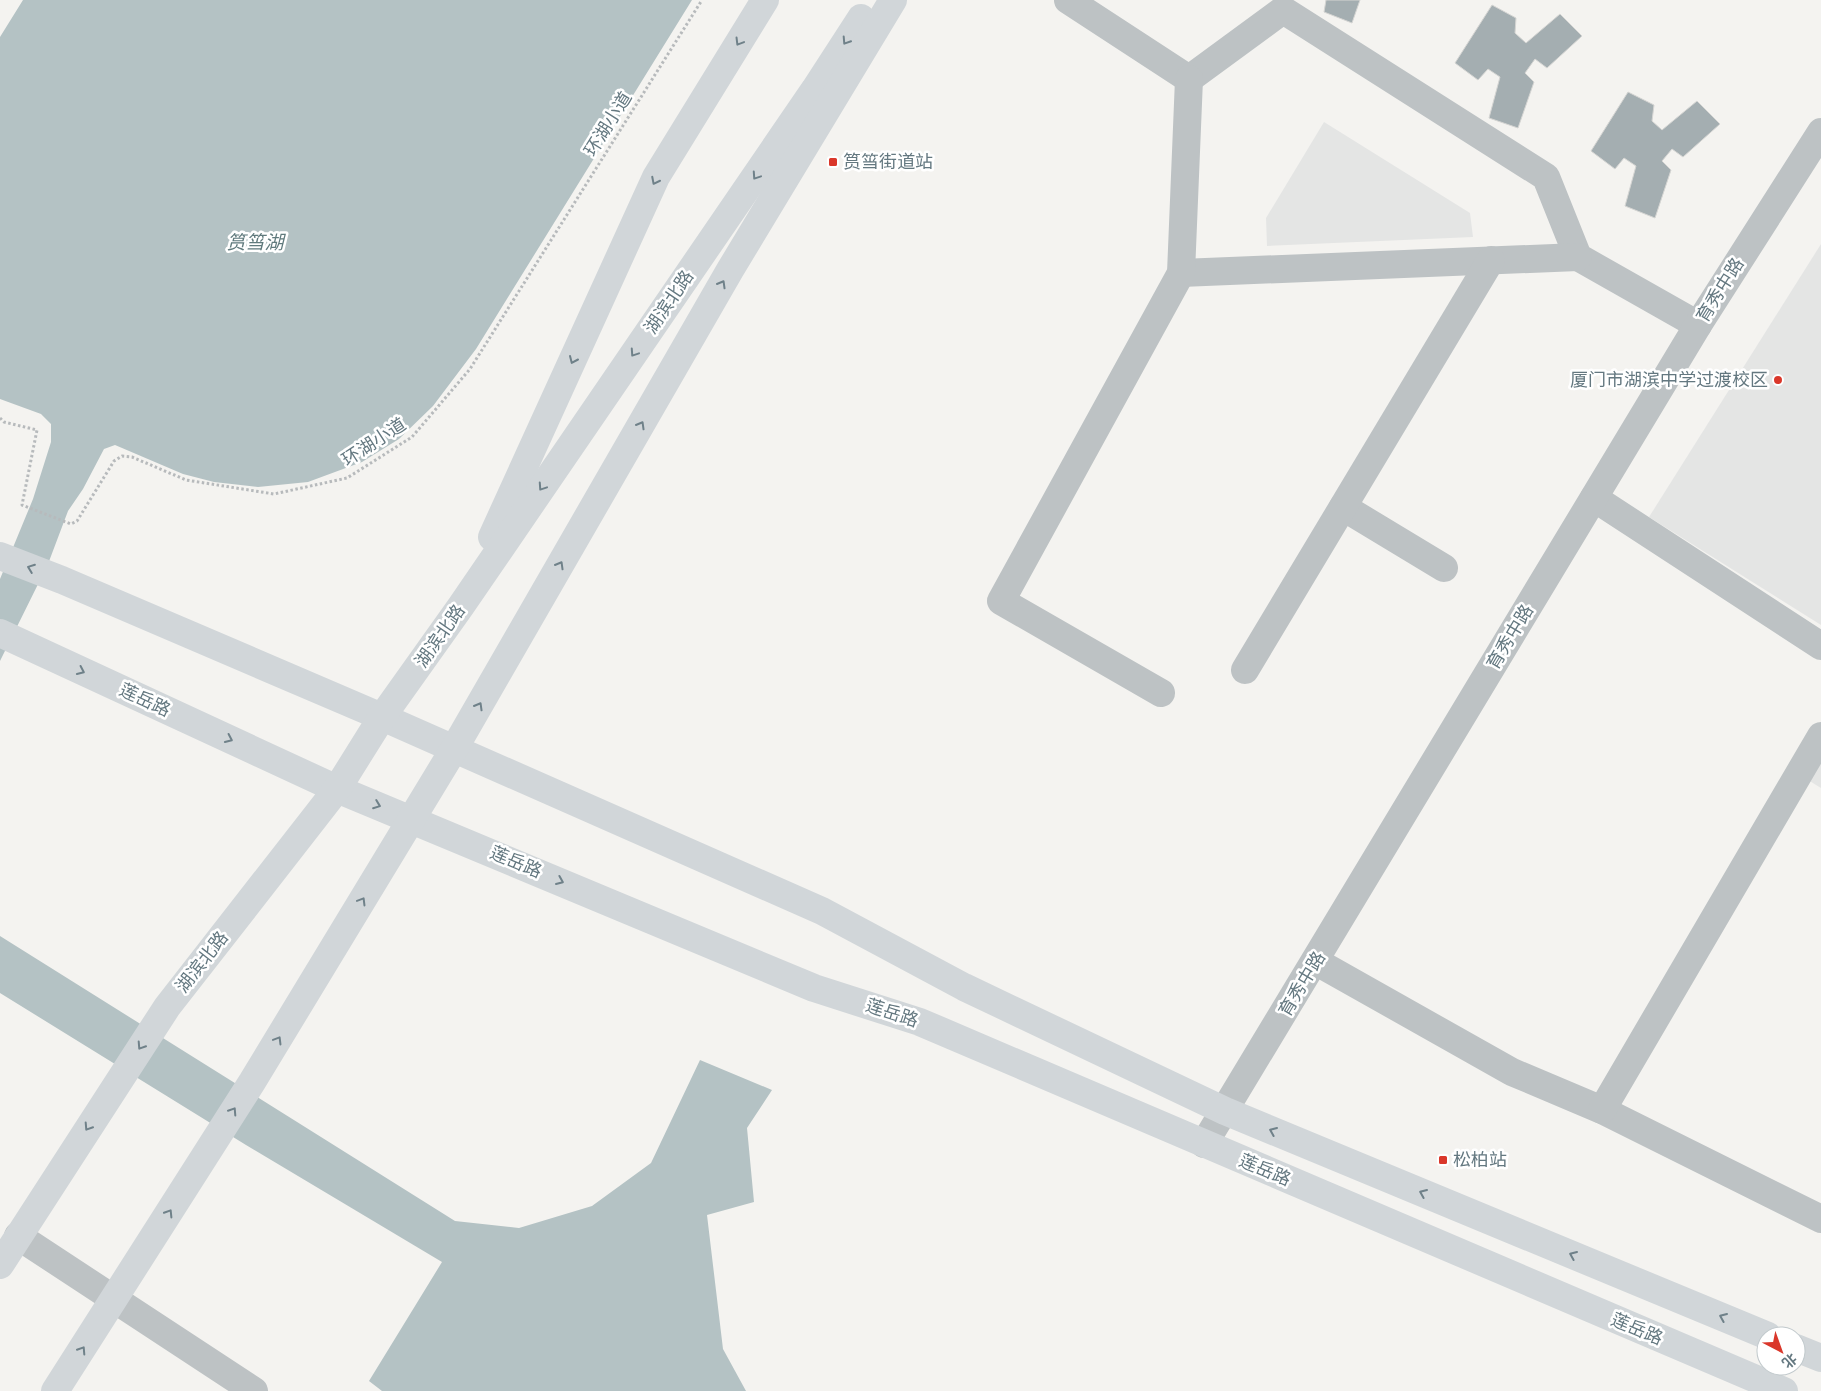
<svg xmlns="http://www.w3.org/2000/svg" width="1821" height="1391" font-family="'Sofia Sans Condensed','Noto Sans SC',sans-serif">
<rect width="100%" height="100%" fill="#f4f3f0"/>
<g fill="#e4e5e4">
<polygon points="1324,122 1470,213 1473,237 1267,246 1266,218"/>
<polygon points="1821,244 1821,625 1649,517"/>
<polygon points="1821,759 1821,788 1808,780"/>
</g>
<g fill="#b4c2c4">
<polygon points="23,0 692,0 476,349 433,406 399,439 362,462 308,482 258,487 214,482 183,474 115,445 104,449 83,489 68,511 48,564 0,661 0,579 33,499 51,442 51,424 41,414 0,399 0,37"/>
<polygon points="0,936 455,1221 519,1228 592,1206 651,1163 700,1060 772,1090 747,1128 754,1202 707,1215 723,1349 746,1391 382,1391 369,1381 442,1262 246,1145 0,993"/>
</g>
<g fill="#a4aeb1" stroke="#d5d5d3">
<polygon points="1326,0 1360,0 1352,23 1324,12"/>
<polygon points="1492,5 1516,18 1515,33 1526,43 1560,14 1582,36 1547,68 1535,59 1525,73 1534,82 1518,128 1489,118 1500,77 1488,69 1478,80 1455,63"/>
<polygon points="1628,92 1654,105 1652,121 1662,130 1697,101 1720,124 1683,157 1672,149 1662,161 1671,170 1655,218 1625,206 1636,166 1624,158 1615,169 1591,151"/>
</g>
<g fill="none" stroke-linecap="round" stroke-linejoin="round">
<polyline stroke="#b7babc" stroke-width="3" stroke-dasharray="2.5 2.5" stroke-linecap="butt" points="0,418 4,422 37,430 22,505 71,524 77,521 114,461 122,456 132,457 186,480 274,494 347,478 412,437 470,369 702,0"/>
<g stroke="#bdc2c4" stroke-width="28">
<polyline points="1068,0 1189,79 1283,10 1546,177 1578,257 1698,325"/>
<polyline points="1181,273 1578,257"/>
<polyline points="1594,498 1821,646"/>
<polyline points="1343,507 1444,568"/>
<polyline points="1245,670 1491,260"/>
<polyline points="1161,693 1001,601 1181,273 1189,79"/>
<polyline points="1315,961 1512,1072 1602,1110 1821,1219"/>
<polyline points="1602,1110 1821,736"/>
<polyline points="1204,1144 1698,325 1821,132"/>
<polyline points="18,1236 254,1391"/>
</g>
<g stroke="#d1d6d9" stroke-width="28">
<polyline points="492,537 656,177 765,0"/>
<polyline points="0,556 62,580 382,717 822,911 964,987 1225,1111 1768,1336"/>
<polyline points="0,633 337,789 814,988 920,1022 1784,1391"/>
<polyline points="0,1265 167,1007 337,789 382,717 461,606 815,89 861,18"/>
<polyline points="1796,1348 1821,1358"/>
<polyline points="55,1391 252,1082 454,749 730,270 893,0"/>
</g>
</g>
<defs><path id="oneway-chevron" d="M-2-3.5L2.5 0L-2 3.5" fill="none" stroke-width="1.6" stroke-linecap="round" stroke-linejoin="round" transform="scale(1.25)"/></defs>
<g stroke="#6f8189">
<use href="#oneway-chevron" transform="translate(846 41) rotate(123)"/>
<use href="#oneway-chevron" transform="translate(739 42) rotate(121)"/>
<use href="#oneway-chevron" transform="translate(756 176) rotate(124)"/>
<use href="#oneway-chevron" transform="translate(655 181) rotate(117)"/>
<use href="#oneway-chevron" transform="translate(722 284) rotate(-60)"/>
<use href="#oneway-chevron" transform="translate(634 353) rotate(124)"/>
<use href="#oneway-chevron" transform="translate(573 360) rotate(114)"/>
<use href="#oneway-chevron" transform="translate(641 425) rotate(-60)"/>
<use href="#oneway-chevron" transform="translate(542 487) rotate(124)"/>
<use href="#oneway-chevron" transform="translate(560 565) rotate(-60)"/>
<use href="#oneway-chevron" transform="translate(31 568) rotate(-159)"/>
<use href="#oneway-chevron" transform="translate(81 671) rotate(25)"/>
<use href="#oneway-chevron" transform="translate(479 706) rotate(-60)"/>
<use href="#oneway-chevron" transform="translate(229 739) rotate(25)"/>
<use href="#oneway-chevron" transform="translate(377 805) rotate(21)"/>
<use href="#oneway-chevron" transform="translate(560 881) rotate(23)"/>
<use href="#oneway-chevron" transform="translate(362 901) rotate(-59)"/>
<use href="#oneway-chevron" transform="translate(278 1040) rotate(-59)"/>
<use href="#oneway-chevron" transform="translate(141 1046) rotate(123)"/>
<use href="#oneway-chevron" transform="translate(233 1111) rotate(-57)"/>
<use href="#oneway-chevron" transform="translate(88 1127) rotate(123)"/>
<use href="#oneway-chevron" transform="translate(1273 1131) rotate(-157)"/>
<use href="#oneway-chevron" transform="translate(1423 1193) rotate(-157)"/>
<use href="#oneway-chevron" transform="translate(169 1213) rotate(-58)"/>
<use href="#oneway-chevron" transform="translate(1573 1255) rotate(-157)"/>
<use href="#oneway-chevron" transform="translate(1723 1317) rotate(-157)"/>
<use href="#oneway-chevron" transform="translate(82 1350) rotate(-57)"/>
</g>
<g fill="#da372a" stroke="#fff" stroke-width="2">
<rect x="828" y="157" width="10" height="10" rx="2.5"/>
<circle cx="1778" cy="380" r="5"/>
<rect x="1438" y="1155" width="10" height="10" rx="2.5"/>
</g>
<g text-anchor="middle" stroke-width="5" stroke-linejoin="round" paint-order="stroke">
<g font-size="18" fill="#647880" stroke="#fff">
<text transform="translate(608 124) rotate(-58)" y="6">环湖小道</text>
<text transform="translate(1720 290) rotate(-58)" y="6">育秀中路</text>
<text transform="translate(669 302) rotate(-56)" y="6">湖滨北路</text>
<text transform="translate(374 442) rotate(-33)" y="6">环湖小道</text>
<text transform="translate(440 636) rotate(-55)" y="6">湖滨北路</text>
<text transform="translate(1510 637) rotate(-59)" y="6">育秀中路</text>
<text transform="translate(145 700) rotate(25)" y="6">莲岳路</text>
<text transform="translate(516 862) rotate(23)" y="6">莲岳路</text>
<text transform="translate(202 962) rotate(-52)" y="6">湖滨北路</text>
<text transform="translate(1302 984) rotate(-59)" y="6">育秀中路</text>
<text transform="translate(892 1013) rotate(18)" y="6">莲岳路</text>
<text transform="translate(1265 1170) rotate(23)" y="6">莲岳路</text>
<text transform="translate(1637 1329) rotate(23)" y="6">莲岳路</text>
</g>
<g font-size="18" fill="#647880" stroke="#fff" text-anchor="start">
<text x="843" y="168">筼筜街道站</text>
<text x="1768" y="386" text-anchor="end">厦门市湖滨中学过渡校区</text>
<text x="1453" y="1166">松柏站</text>
</g>
<g font-size="19" font-style="italic" fill="#607a7d" stroke="#fff">
<text x="255" y="249">筼筜湖</text>
</g>
</g>
<g transform="translate(1781 1351) rotate(139)"><circle r="24" fill="#ffffff" stroke="#c1c9cc"/>
<path d="M0-4L9 19L0 12L-9 19Z" fill="#da372a"/>
<text y="-8" font-size="14" font-weight="bold" text-anchor="middle" fill="#647880">北</text>
</g>
</svg>
